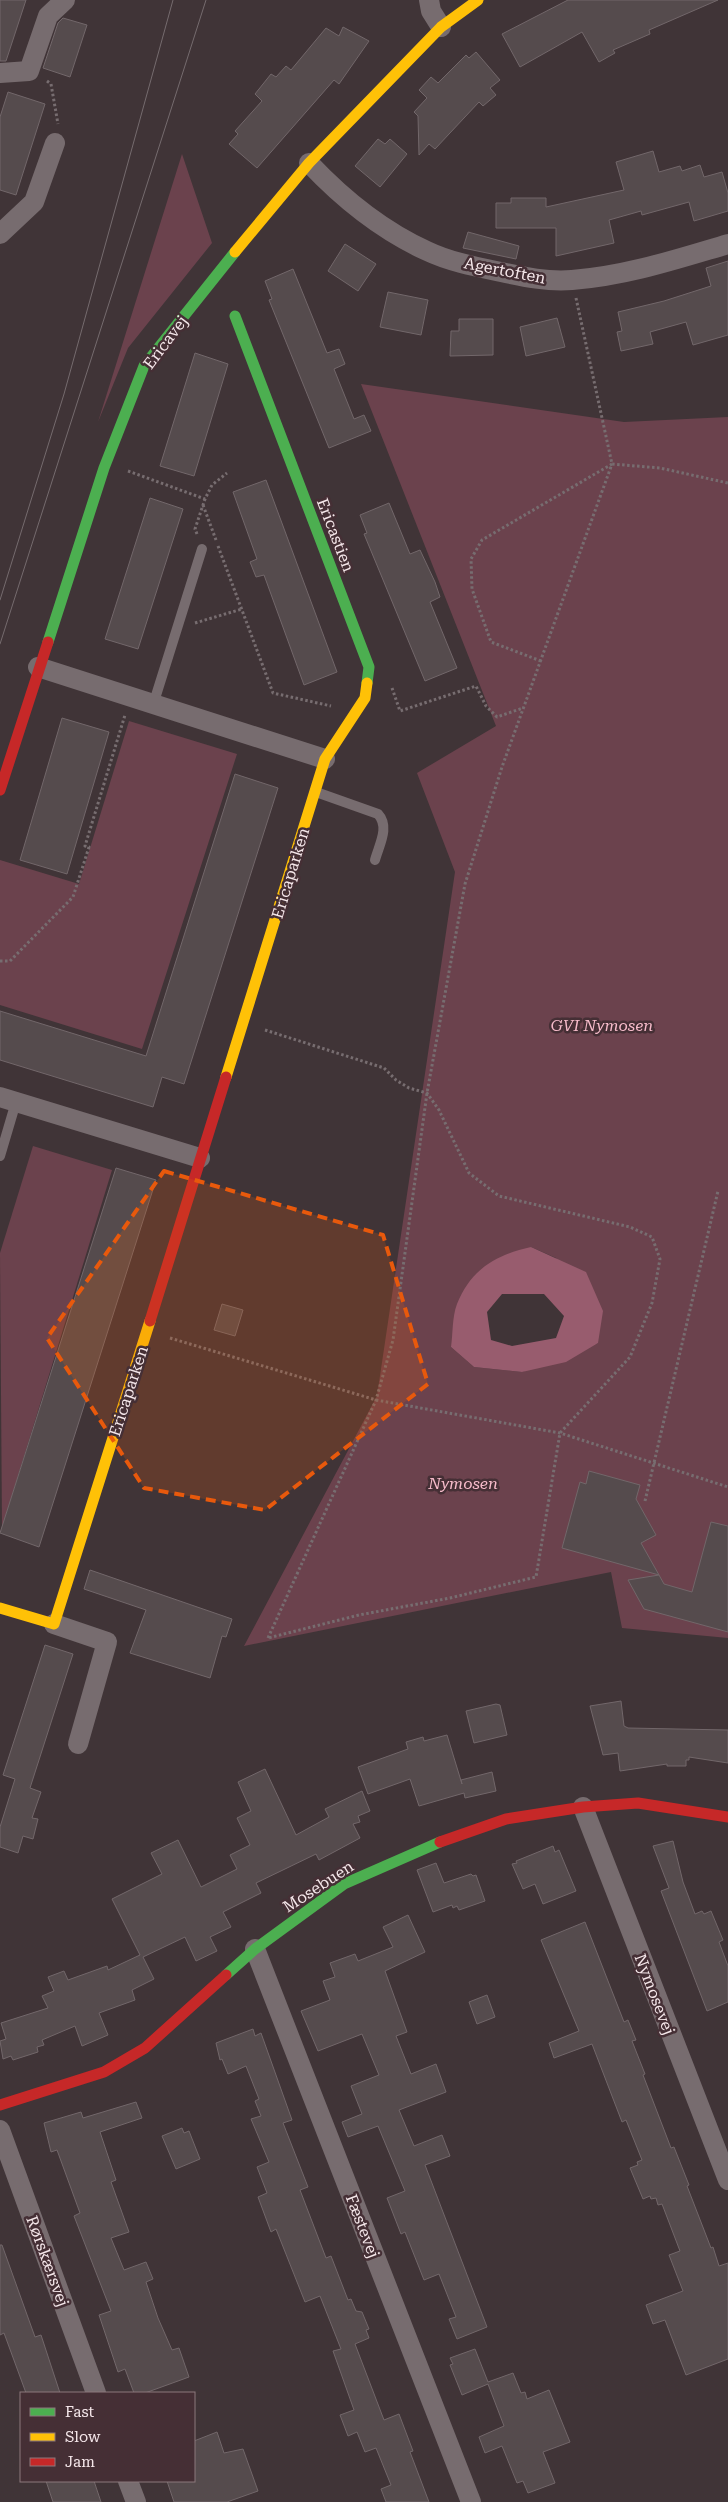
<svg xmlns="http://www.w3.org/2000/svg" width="728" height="2502" font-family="'Roboto Serif',serif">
<rect width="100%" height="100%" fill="#403437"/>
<g fill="#6b424d" fill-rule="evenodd">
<polygon points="182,154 212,243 128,348 98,422"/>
<path d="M361 384 624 422 728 417V1638L622 1628 611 1572 244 1646 377 1396 455 872 417 773 496 726ZM531 1247 556 1258 598 1343 522 1372 474 1367 451 1347Z"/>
<polygon points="129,721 237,754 142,1049 0,1005 0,860 79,884"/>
<polygon points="33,1146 112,1170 2,1528 0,1253"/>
</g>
<path fill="#985c6e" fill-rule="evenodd" d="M531 1247 586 1272 603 1311 598 1343 566 1362 522 1372 474 1367 451 1347C453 1334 452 1317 457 1304 471 1269 496 1255 531 1247ZM502 1294H544L564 1316 556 1338 512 1346 491 1340 487 1312Z"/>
<g fill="#554b4d" stroke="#72676a">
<polygon points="0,0 26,0 6,61 0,61"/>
<polygon points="568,0 718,0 649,30 650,34 613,50 615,53 599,62 582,32 520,67 502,34"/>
<polygon points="63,18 87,25 70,77 43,68 58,23"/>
<polygon points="343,27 369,41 339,84 334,80 257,168 229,144 238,134 235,131 262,101 255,94 271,74 276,77 286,66 291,70 326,28 339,36"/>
<polygon points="476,52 500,80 490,88 496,95 483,106 479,102 435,149 429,144 419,155 418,116 414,112 427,98 419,90 431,77 438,83 466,55 469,58"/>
<polygon points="8,92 45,104 16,195 0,190 0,117"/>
<polygon points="378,139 385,144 390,139 407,154 380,187 355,166"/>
<polygon points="653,151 659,172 680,166 682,171 700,165 704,177 722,172 728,193 728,211 694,221 689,202 642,215 641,211 609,220 614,243 556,256 556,228 496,228 496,203 511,203 511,198 546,198 546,207 624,190 616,162"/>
<polygon points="468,232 519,246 516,259 463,248"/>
<polygon points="345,244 376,264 358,291 328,271"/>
<polygon points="728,261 728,335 693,345 686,322 650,332 653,344 621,351 617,332 622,331 618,312 664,301 711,286 706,268"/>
<polygon points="293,269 327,353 339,349 345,364 334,369 354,419 364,415 371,431 329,448 269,300 272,299 265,281"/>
<polygon points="388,292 428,300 421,335 380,327"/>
<polygon points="557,318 565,347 526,356 520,327"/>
<polygon points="459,319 493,319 493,355 450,356 451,331 459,331"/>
<polygon points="195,353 228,364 194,476 160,466"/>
<polygon points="266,480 337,672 304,685 264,575 256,577 250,562 257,559 233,492"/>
<polygon points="150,498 183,509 138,649 105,639"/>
<polygon points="389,503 410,554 420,550 435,582 440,597 430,602 457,668 425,681 364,534 367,533 360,515"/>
<polygon points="62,718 109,732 67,874 20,860"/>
<polygon points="235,774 278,788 184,1084 162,1077 153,1107 0,1060 0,1011 146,1056"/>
<polygon points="116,1168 156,1180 39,1547 0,1533"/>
<polygon points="222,1304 243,1310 235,1336 214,1330"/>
<polygon points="589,1471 640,1485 636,1499 656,1535 641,1543 659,1575 562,1548 580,1482 586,1484"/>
<polygon points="711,1522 728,1526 728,1632 644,1609 628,1580 659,1575 664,1584 692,1592"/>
<polygon points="90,1570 232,1619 226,1637 222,1636 210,1678 130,1653 146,1610 84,1589"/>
<polygon points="45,1645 73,1654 30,1788 41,1792 32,1818 38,1819 33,1839 23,1836 18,1853 0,1847 0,1827 15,1779 3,1775"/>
<polygon points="621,1701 624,1726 628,1728 728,1730 728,1763 689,1757 689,1760 686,1760 686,1766 667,1766 667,1764 620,1771 618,1753 603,1755 590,1706"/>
<polygon points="496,1704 500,1705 507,1735 474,1743 466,1711"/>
<polygon points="447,1735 462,1784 461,1780 492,1772 496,1791 465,1798 464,1793 419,1806 410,1779 368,1794 358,1767 408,1749 406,1742 423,1737 424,1741"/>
<polygon points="265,1769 296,1835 329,1817 325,1809 362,1791 370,1811 358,1816 360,1822 353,1824 360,1838 319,1860 316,1854 256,1883 261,1893 223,1912 231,1927 210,1937 217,1951 196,1961 185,1937 143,1957 154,1979 132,1990 135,2000 99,2013 108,2035 82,2046 75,2026 42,2040 44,2045 37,2047 38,2052 13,2060 11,2056 3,2059 0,2041 6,2039 1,2023 48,2008 42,1996 54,1991 48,1977 64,1971 68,1980 107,1966 108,1970 140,1955 112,1899 162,1874 151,1853 178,1840 201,1887 237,1869 230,1855 250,1845 237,1818 251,1811 238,1782"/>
<polygon points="673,1841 683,1882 695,1914 702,1911 704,1914 711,1911 723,1940 719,1942 728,1966 728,2002 707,2011 661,1891 669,1888 653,1846"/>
<polygon points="553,1846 555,1852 559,1850 576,1891 543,1904 535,1884 523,1889 512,1864 517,1863 516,1861"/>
<polygon points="436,1863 444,1883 471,1874 473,1876 476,1875 485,1901 459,1910 457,1906 453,1908 452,1905 433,1912 417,1870"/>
<polygon points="408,1915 425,1952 385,1971 407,2032 396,2036 411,2074 436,2064 446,2092 399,2110 414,2146 442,2135 450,2156 425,2165 487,2327 457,2339 449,2319 456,2317 439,2274 424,2280 405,2232 401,2234 387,2198 405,2191 378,2126 348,2137 342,2122 362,2114 351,2086 379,2075 362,2034 318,2051 301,2011 330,2000 323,1981 335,1977 330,1963 355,1954 358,1961 393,1947 383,1927"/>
<polygon points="585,1922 624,2022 628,2020 636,2040 632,2041 645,2074 643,2075 671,2148 674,2147 689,2185 687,2186 711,2248 713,2247 719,2266 728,2263 728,2359 686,2375 665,2320 653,2324 646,2305 683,2291 669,2255 680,2251 662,2204 658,2205 656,2198 651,2199 650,2196 643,2199 630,2168 638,2165 637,2162 642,2160 626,2120 622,2122 592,2044 554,2058 549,2043 579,2031 541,1940"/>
<polygon points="487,1995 495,2017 477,2024 469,2002"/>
<polygon points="253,2029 255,2036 261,2033 292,2120 283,2123 308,2187 300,2190 326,2258 331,2256 348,2300 351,2299 356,2311 362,2312 369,2329 366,2330 369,2338 355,2344 384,2420 399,2414 413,2451 410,2452 429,2502 386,2502 381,2489 391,2485 376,2448 365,2452 357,2432 348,2436 340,2415 354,2410 333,2351 341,2349 320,2296 305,2302 276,2229 271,2232 258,2197 267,2193 257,2167 269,2162 251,2119 261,2116 255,2101 259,2099 246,2066 228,2074 222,2059 220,2060 216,2043"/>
<polygon points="136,2102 142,2118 100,2132 116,2180 111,2182 129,2232 111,2238 124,2270 146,2262 153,2279 146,2282 158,2318 172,2350 179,2348 189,2377 145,2393 134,2393 125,2369 118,2372 99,2315 111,2311 74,2216 80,2213 57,2150 51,2152 44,2123 81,2112 83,2118"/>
<polygon points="182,2128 184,2133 189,2131 200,2159 176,2169 162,2136"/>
<polygon points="0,2245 2,2245 35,2337 41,2335 60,2393 26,2393 4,2333 0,2335"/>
<polygon points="475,2349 488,2382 513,2373 521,2393 525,2392 527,2399 549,2390 570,2442 543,2452 555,2483 528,2493 523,2481 517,2483 502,2446 485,2453 479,2437 504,2426 488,2384 462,2395 450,2365 453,2364 450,2358"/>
<polygon points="217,2432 224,2453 243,2449 258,2491 227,2502 174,2502 167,2481 194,2481 194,2441"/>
<polygon points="46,2481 94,2481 101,2502 53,2502"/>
</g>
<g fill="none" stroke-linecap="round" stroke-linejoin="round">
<g stroke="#776d70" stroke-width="3" stroke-dasharray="2.5 2.5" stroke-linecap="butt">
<polyline points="47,81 51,84 58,124"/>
<polyline points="576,298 612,464 660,468 728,483"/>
<polyline points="128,471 205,499 212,485 227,473"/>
<polyline points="203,505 216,540"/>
<polyline points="197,534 195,529 205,499"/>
<polyline points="218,546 273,693 331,706"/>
<polyline points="195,623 242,609"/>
<polyline points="541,661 491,642 472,589 471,559 482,540 612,464"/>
<polyline points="392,688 400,711 476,686 486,706 497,717 523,708"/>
<polyline points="0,961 10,961 73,897 89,847 85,846 125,715"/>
<polyline points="265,1030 384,1068 396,1080 409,1088 427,1093 439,1110 469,1173 499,1196 630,1227 652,1237 660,1259 652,1303 630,1357 560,1433 536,1577 450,1598 359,1615 268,1638"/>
<polyline points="170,1338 376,1400 560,1433 728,1487"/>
<polyline points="645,1501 718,1191"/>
<polyline points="268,1638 376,1400 393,1340 427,1093 465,884 502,767 612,464"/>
</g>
<g stroke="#776c6f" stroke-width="10">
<polyline points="153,705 202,549"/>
<path d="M316 792 378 814C390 827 379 845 375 860"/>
<polyline points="0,1156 16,1102"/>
</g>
<g stroke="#776c6f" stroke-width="20">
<polyline points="429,0 431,11 441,27"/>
<polyline points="0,73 29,71 48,16 65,0"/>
<path d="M309 163C342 198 383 231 427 251 450 262 477 267 501 272 524 277 548 282 572 280 626 276 677 259 728 244"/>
<polyline points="0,234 34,202 55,143"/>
<polyline points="38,667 325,759"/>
<polyline points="0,1097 200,1158"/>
<polyline points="54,1624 107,1642 78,1744"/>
<polyline points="583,1807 728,2180"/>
<polyline points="255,1949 471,2502"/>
<polyline points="0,2130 96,2393"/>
<polyline points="128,2481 136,2502"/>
</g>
<g stroke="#4caf50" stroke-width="11">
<polyline points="235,316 369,667 367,683"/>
<polyline points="48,642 104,468 144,366 235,252"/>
<polyline points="226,1975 255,1949 344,1884 440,1842"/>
</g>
<g stroke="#ffc107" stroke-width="11">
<polyline points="235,252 309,163 441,27 478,0"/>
<polyline points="226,1077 325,759 365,698 367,683"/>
<polyline points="0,1608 54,1624 150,1321"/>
</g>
<g stroke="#c62828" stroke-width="11">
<polyline points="0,790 48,642"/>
<polyline points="150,1321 226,1077"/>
<polyline points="440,1842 506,1819 583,1807 638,1803 728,1817"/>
<polyline points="0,2105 104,2072 145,2048 226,1975"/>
</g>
<g stroke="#756b6e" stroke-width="1">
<polyline points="0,600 64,394 173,0"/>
<polyline points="0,644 206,0"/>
</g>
</g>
<path fill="#e8590c" fill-opacity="0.2" stroke="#e8590c" stroke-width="4" stroke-dasharray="10 6" stroke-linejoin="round" d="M164 1171 383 1235 428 1384 265 1510 144 1488 47 1338Z"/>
<g text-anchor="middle" stroke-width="5" stroke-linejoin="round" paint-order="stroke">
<g font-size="16" fill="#f5e7ea" stroke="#452f35">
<text transform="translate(505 270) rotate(11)" y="6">Agertoften</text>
<text transform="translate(165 342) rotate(-53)" y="6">Ericavej</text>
<text transform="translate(336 535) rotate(69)" y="6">Ericastien</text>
<text transform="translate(290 873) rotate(-73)" y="6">Ericaparken</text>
<text transform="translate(128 1391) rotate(-72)" y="6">Ericaparken</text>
<text transform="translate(318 1886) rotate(-33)" y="6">Mosebuen</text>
<text transform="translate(655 1994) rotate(69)" y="6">Nymosevej</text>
<text transform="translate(363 2226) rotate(69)" y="6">Fæstevej</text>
<text transform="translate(48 2261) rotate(70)" y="6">Rørskærsvej</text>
</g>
<g font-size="16" font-style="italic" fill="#f6bbca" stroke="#452f35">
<text x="602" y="1031">GVI Nymosen</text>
<text x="463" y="1489">Nymosen</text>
</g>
</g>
<rect x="20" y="2392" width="175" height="90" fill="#452f35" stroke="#8b797d"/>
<rect x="30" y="2408" width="25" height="8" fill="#4caf50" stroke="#8b797d"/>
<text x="65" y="2417" font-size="15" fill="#f5e7ea">Fast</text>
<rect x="30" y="2433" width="25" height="8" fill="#ffc107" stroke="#8b797d"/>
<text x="65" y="2442" font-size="15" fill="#f5e7ea">Slow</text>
<rect x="30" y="2458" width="25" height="8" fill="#c62828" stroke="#8b797d"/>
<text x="65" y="2467" font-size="15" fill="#f5e7ea">Jam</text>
</svg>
